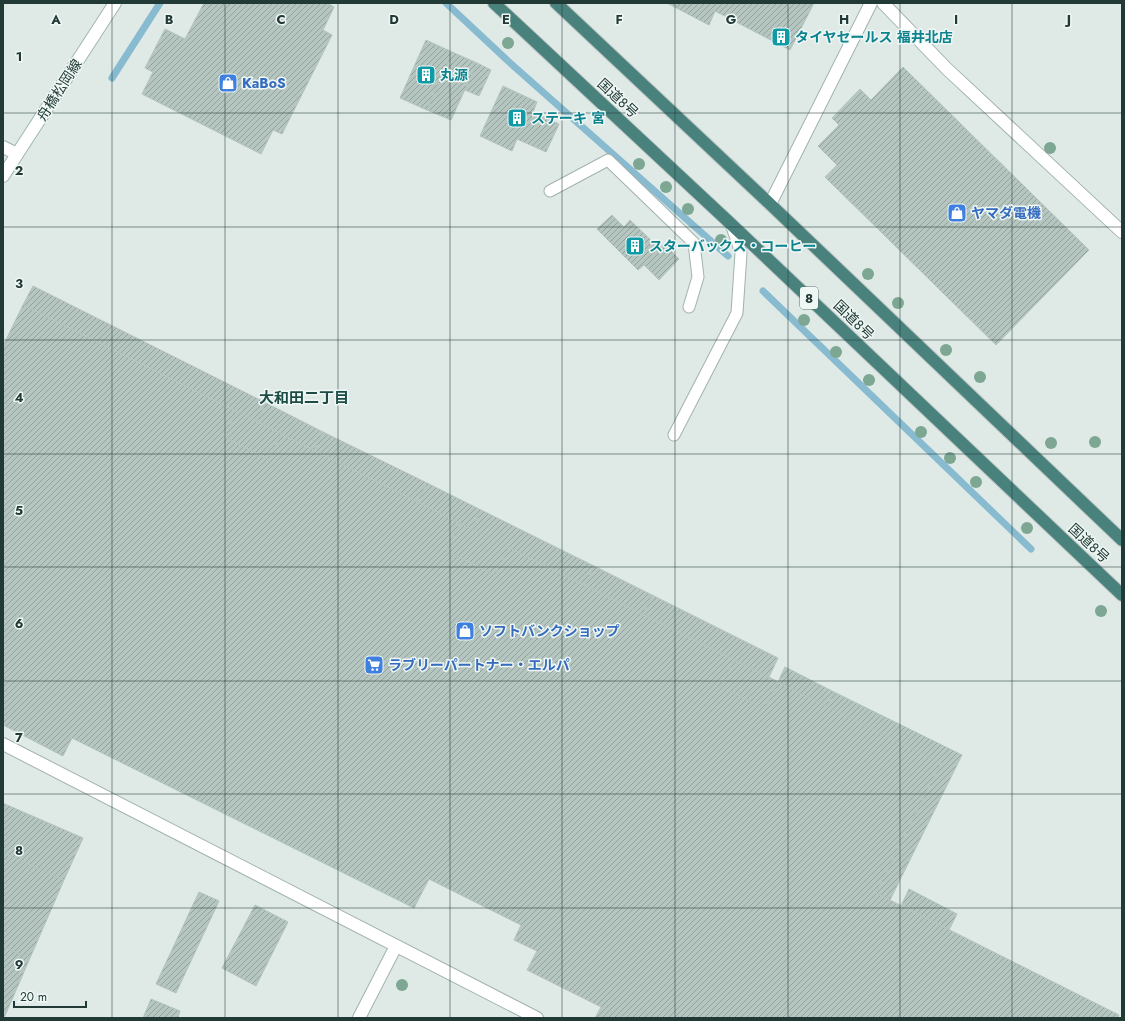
<svg xmlns="http://www.w3.org/2000/svg" width="1125" height="1021" font-family="Jost,'Noto Sans JP',sans-serif">
<defs>
<pattern id="building-hatch" width="6" height="6" patternUnits="userSpaceOnUse"><rect width="6" height="6" fill="#b5c5c0"/><path d="M-1 1l2-2M0 6l6-6M5 7l2-2" fill="none" stroke="#93a19d"/></pattern>
</defs>
<rect width="100%" height="100%" fill="#dfeae7"/>
<g fill="none" stroke-linecap="round" stroke-linejoin="round">
<g stroke="#88bbcf" stroke-width="7">
<polyline points="446,3 508,61 728,256"/>
<polyline points="112,78 160,3"/>
<polyline points="763,291 1031,549"/>
</g>
</g>
<g fill="url(#building-hatch)" stroke="#b2c3be">
<polygon points="204,3 327,3 334,7 323,30 332,35 282,134 273,130 261,154 142,94 153,72 145,68 165,29 185,39"/>
<polygon points="667,3 814,3 790,50 715,11 709,25"/>
<polygon points="426,40 452,52 427,110 400,98"/>
<polygon points="452,52 477,63 451,120 427,110"/>
<polygon points="477,63 491,70 479,96 465,90"/>
<polygon points="903,67 1089,250 996,345 825,177 837,165 818,146 839,125 832,118 860,89 871,100"/>
<polygon points="503,86 537,102 533,112 559,124 546,152 517,139 512,151 480,136"/>
<polygon points="612,215 624,227 630,220 659,248 664,244 679,259 659,280 644,265 638,270 597,229"/>
<polygon points="33,286 266,403 257,421 23,305"/>
<polygon points="23,305 941,763 876,893 1119,1015 1118,1018 623,1018 527,970 537,951 514,940 521,925 429,879 414,908 72,738 63,756 3,725 3,346"/>
<polygon points="266,403 323,432 314,450 257,421"/>
<polygon points="237,411 281,434 269,459 224,437"/>
<polygon points="323,432 427,483 417,502 314,450"/>
<polygon points="427,483 481,510 472,529 417,502"/>
<polygon points="481,510 594,566 585,585 472,529"/>
<polygon points="460,523 509,547 495,575 446,551"/>
<polygon points="594,566 652,595 643,614 585,585"/>
<polygon points="652,595 778,658 769,677 643,614"/>
<polygon points="734,660 778,682 765,708 720,687"/>
<polygon points="785,667 834,692 827,706 778,682"/>
<polygon points="834,692 962,755 890,900 876,893 941,763 827,706"/>
<polygon points="3,803 7,805 3,814"/>
<polygon points="7,805 83,838 64,880 3,853 3,814"/>
<polygon points="3,853 64,880 30,958 3,947"/>
<polygon points="909,889 957,914 949,930 901,906"/>
<polygon points="199,892 219,901 176,993 156,984"/>
<polygon points="255,905 288,922 256,986 222,968"/>
<polygon points="3,947 30,958 4,1018 3,1018"/>
<polygon points="151,999 180,1011 178,1018 143,1018"/>
<polygon points="601,1007 623,1018 595,1018"/>
</g>
<g fill="none" stroke-linecap="round" stroke-linejoin="round">
<g stroke="#a2b2ae" stroke-width="13">
<g id="service">
<polyline points="550,191 608,160 694,243 698,277 689,307"/>
<polyline points="674,435 737,313 741,253 731,224"/>
</g>
</g>
<g stroke="#a2b2ae" stroke-width="14">
<g id="minor">
<polyline points="883,3 947,69 1122,232"/>
<polyline points="770,204 871,3"/>
<polyline points="3,744 537,1018"/>
<polyline points="359,1018 396,946"/>
</g>
</g>
<g stroke="#a2b2ae" stroke-width="14">
<polyline id="tertiary" points="3,147 17,154"/>
</g>
<g stroke="#9fb6b0" stroke-width="14">
<polyline id="secondary" points="3,176 115,3"/>
</g>
<g stroke="#bcc4c3" stroke-width="14">
<g id="trunk">
<polyline points="494,3 731,224 1122,595"/>
<polyline points="556,3 770,204 1122,540"/>
</g>
</g>
<use href="#service" stroke="#fff" stroke-width="11"/>
<use href="#minor" stroke="#fff" stroke-width="12"/>
<use href="#tertiary" stroke="#fff" stroke-width="12"/>
<use href="#secondary" stroke="#fff" stroke-width="12"/>
<use href="#trunk" stroke="#49827c" stroke-width="12"/>
</g>
<g fill="#7da693">
<circle cx="508" cy="43" r="6"/>
<circle cx="1050" cy="148" r="6"/>
<circle cx="639" cy="164" r="6"/>
<circle cx="666" cy="187" r="6"/>
<circle cx="688" cy="209" r="6"/>
<circle cx="721" cy="240" r="6"/>
<circle cx="868" cy="274" r="6"/>
<circle cx="898" cy="303" r="6"/>
<circle cx="804" cy="320" r="6"/>
<circle cx="946" cy="350" r="6"/>
<circle cx="836" cy="352" r="6"/>
<circle cx="980" cy="377" r="6"/>
<circle cx="869" cy="380" r="6"/>
<circle cx="921" cy="432" r="6"/>
<circle cx="1095" cy="442" r="6"/>
<circle cx="1051" cy="443" r="6"/>
<circle cx="950" cy="458" r="6"/>
<circle cx="976" cy="482" r="6"/>
<circle cx="1027" cy="528" r="6"/>
<circle cx="1101" cy="611" r="6"/>
<circle cx="402" cy="985" r="6"/>
</g>
<path fill="none" stroke="#213a36" stroke-width="1" stroke-opacity="0.55" d="M112 3V1018M225 3V1018M338 3V1018M450 3V1018M562 3V1018M675 3V1018M788 3V1018M900 3V1018M1012 3V1018M3 113H1122M3 227H1122M3 340H1122M3 454H1122M3 567H1122M3 681H1122M3 794H1122M3 908H1122"/>
<defs>
<g id="building-square" transform="scale(1)"><rect x="-9" y="-9" width="18" height="18" rx="4" fill="#0f9aa8" stroke="#eff7f4"/><path d="M-4-6H4V6H1V3H-1V6H-4ZM-2.5-4.3h1.7v1.8h-1.7ZM.8-4.3h1.7v1.8H.8ZM-2.5-1h1.7V.8h-1.7ZM.8-1h1.7V.8H.8Z" fill="#fff"/></g>
<g id="shop-square" transform="scale(1)"><rect x="-9" y="-9" width="18" height="18" rx="4" fill="#3f7fe0" stroke="#eff7f4"/><path d="M-5-2.5h2.3a2.7 3.5 0 0 1 5.4 0H5L5.5 6h-11ZM-1.5-2.5h3a1.5 2.3 0 0 0-3 0Z" fill="#fff"/></g>
<g id="supermarket-square" transform="scale(1)"><rect x="-9" y="-9" width="18" height="18" rx="4" fill="#3f7fe0" stroke="#eff7f4"/><path d="M-6-5.5h2.5l.6 2H6L4.5 2H-2.5L-4.4-4H-6ZM-1.5 3.2a1.3 1.3 0 1 0 .1 0ZM3 3.2a1.3 1.3 0 1 0 .1 0Z" fill="#fff"/></g>
</defs>
<g fill-rule="evenodd">
<use href="#building-square" x="781" y="37"/>
<use href="#building-square" x="426" y="75"/>
<use href="#shop-square" x="228" y="83"/>
<use href="#building-square" x="517" y="118"/>
<use href="#shop-square" x="957" y="213"/>
<use href="#building-square" x="635" y="246"/>
<use href="#shop-square" x="465" y="631"/>
<use href="#supermarket-square" x="374" y="665"/>
</g>
<g text-anchor="middle" stroke-width="3" stroke-linejoin="round" paint-order="stroke">
<rect fill="#eff7f4" stroke="#5f736f" stroke-width="1" x="800" y="287" width="18" height="22" rx="3"/>
<g font-size="13" font-weight="bold" fill="#213a36">
<text x="809" y="303">8</text>
</g>
<g font-size="14" font-weight="bold" fill="#0d838f" stroke="#eff7f4" text-anchor="start">
<text x="795" y="42">タイヤセールス 福井北店</text>
<text x="440" y="80">丸源</text>
<text x="531" y="123">ステーキ 宮</text>
<text x="649" y="251">スターバックス・コーヒー</text>
</g>
<g font-size="14" font-weight="bold" fill="#366cbe" stroke="#eff7f4" text-anchor="start">
<text x="242" y="88">KaBoS</text>
<text x="971" y="218">ヤマダ電機</text>
<text x="479" y="636">ソフトバンクショップ</text>
<text x="388" y="670">ラブリーパートナー・エルパ</text>
</g>
<g font-size="14" fill="#213a36" stroke="#eff7f4">
<text transform="translate(59 90) rotate(-57)" y="5">舟橋松岡線</text>
<text transform="translate(618 98) rotate(43)" y="5">国道8号</text>
<text transform="translate(854 320) rotate(44)" y="5">国道8号</text>
<text transform="translate(1089 543) rotate(43)" y="5">国道8号</text>
</g>
<g font-size="15" font-weight="bold" fill="#1d4b45" stroke="#eff7f4">
<text x="304" y="403">大和田二丁目</text>
</g>
</g>
<g font-size="13" text-anchor="middle" font-weight="bold" fill="#213a36" stroke="#eff7f4" stroke-width="3" stroke-linejoin="round" paint-order="stroke">
<text x="56" y="24">A</text>
<text x="169" y="24">B</text>
<text x="281" y="24">C</text>
<text x="394" y="24">D</text>
<text x="506" y="24">E</text>
<text x="619" y="24">F</text>
<text x="731" y="24">G</text>
<text x="844" y="24">H</text>
<text x="956" y="24">I</text>
<text x="1069" y="24">J</text>
<text x="19" y="61">1</text>
<text x="19" y="175">2</text>
<text x="19" y="288">3</text>
<text x="19" y="402">4</text>
<text x="19" y="515">5</text>
<text x="19" y="628">6</text>
<text x="19" y="742">7</text>
<text x="19" y="855">8</text>
<text x="19" y="969">9</text>
</g>
<rect width="1125" height="1021" fill="none" stroke="#213a36" stroke-width="8"/>
<path d="M14 1001v6h72v-6" fill="none" stroke="#213a36" stroke-width="2"/>
<text x="20" y="1001" font-size="12" fill="#213a36" stroke="#eff7f4" stroke-width="3" paint-order="stroke">20 m</text>
</svg>
